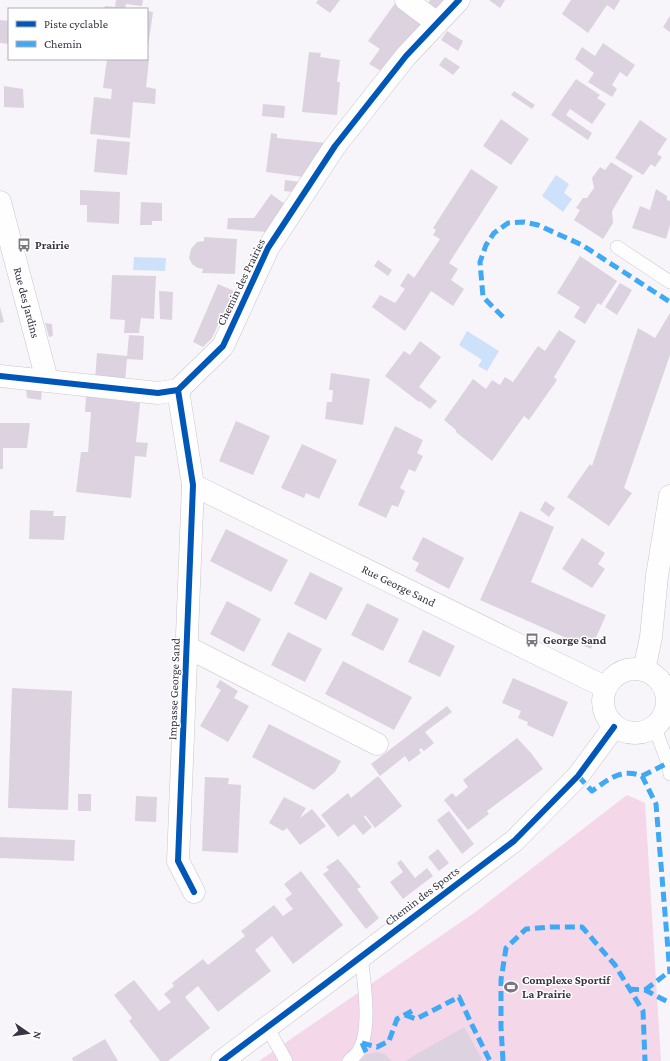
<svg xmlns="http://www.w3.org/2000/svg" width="670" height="1061" font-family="'Crimson Pro',serif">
<rect width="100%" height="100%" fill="#f7f5fa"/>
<polygon fill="#f4d7e8" points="627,795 645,803 661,1061 259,1061 474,913"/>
<g fill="#cee1fa">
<polygon points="556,175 569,184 564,193 572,199 563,212 542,196"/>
<polygon points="134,257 166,258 165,271 133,270"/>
<polygon points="467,331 499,351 487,371 478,366 482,360 459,345"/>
</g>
<g fill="#ddd3e0">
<polygon points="116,0 143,0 142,6 126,4 125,9 104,9 105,6 115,7"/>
<polygon points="318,0 340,0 330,13 316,3"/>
<polygon points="430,0 447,0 437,11 428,4"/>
<polygon points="489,0 505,0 500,8"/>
<polygon points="571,0 620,0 614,10 607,5 588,33 562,14"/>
<polygon points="396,2 425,24 383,72 369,64 380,49 368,41"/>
<polygon points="147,11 153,12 148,47 147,47"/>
<polygon points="670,16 670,32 663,27"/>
<polygon points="0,20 9,21 9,44 0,43"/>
<polygon points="447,31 463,41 458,51 441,40"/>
<polygon points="603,43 635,65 627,77 620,72 612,85 617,89 612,97 588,82 594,73 575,59 582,47 595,56"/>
<polygon points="309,52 321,53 320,57 340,60 337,82 340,82 337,115 302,112"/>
<polygon points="445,57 460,67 453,75 439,65"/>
<polygon points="107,59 149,60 146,87 156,89 155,104 133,102 130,138 90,134 94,97 111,99 112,89 103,88"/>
<polygon points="576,79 600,95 597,98 606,104 592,124 570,109 566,115 592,133 588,140 551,115"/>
<polygon points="4,86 23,89 24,108 4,107"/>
<polygon points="514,91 535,105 532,109 511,95"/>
<polygon points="263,104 285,106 284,118 262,116"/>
<polygon points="501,119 529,139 511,165 483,146"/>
<polygon points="640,120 667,139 657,154 662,157 655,167 651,164 643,175 615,158"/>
<polygon points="271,133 277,134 277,138 326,143 303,177 266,172"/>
<polygon points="97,139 130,142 127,175 94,172"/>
<polygon points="611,162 633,176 612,211 613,223 603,239 574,220 580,210 576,208 583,198 587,198 594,188 592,178 600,167 605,170"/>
<polygon points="471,169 498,187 449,263 458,269 451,280 464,289 453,306 431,291 405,331 372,307 380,295 395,303 405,289 400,286 408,273 414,278 440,239 433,235 436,230 433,228"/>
<polygon points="285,180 300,182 293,192 284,191"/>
<polygon points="656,189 667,196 667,200 670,201 670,225 666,239 632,228 640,206 650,210"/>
<polygon points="80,190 120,192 119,224 87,222 87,205 80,205"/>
<polygon points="271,194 285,204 266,232 227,229 228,218 254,218"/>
<polygon points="141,202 162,203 162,221 152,221 152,225 140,225"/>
<polygon points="204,237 237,239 235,274 202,273 203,269 198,268 192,264 189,258 191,249 197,242 204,241"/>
<polygon points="580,256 617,281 601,305 598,303 585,324 574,317 580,307 557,293"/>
<polygon points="378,260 392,270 388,276 374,266"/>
<polygon points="112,275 156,276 154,319 141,318 139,333 124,333 125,320 110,319"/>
<polygon points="620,283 632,290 617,315 605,307"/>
<polygon points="218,284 234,291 212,338 203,347 193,342"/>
<polygon points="159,291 173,292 172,320 160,319"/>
<polygon points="0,307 4,322 0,323"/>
<polygon points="670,313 670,355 624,488 632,493 609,526 567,497 590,464 592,466 638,328 655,338"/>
<polygon points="45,323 52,324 53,336 49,337"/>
<polygon points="559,330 576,341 554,377 557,380 529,420 524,416 492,461 456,432 456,430 444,420 473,379 486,389 492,380 500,385 505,377 513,382 538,346 545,351"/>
<polygon points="129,335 144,336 143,360 127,359 125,381 95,379 97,353 127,356"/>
<polygon points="420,341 441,357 419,387 437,401 430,409 420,401 419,402 385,376 404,351 410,355"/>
<polygon points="331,373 370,379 363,425 325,419 327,402 332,402 333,390 329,390"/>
<polygon points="26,388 42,390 41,400 27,398"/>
<polygon points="86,396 140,403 136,442 148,443 146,457 135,456 131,498 76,492 81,452 88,452 91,412 85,412"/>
<polygon points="236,421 270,436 253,475 219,461"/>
<polygon points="0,423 30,423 27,448 3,448 3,469 0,469"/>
<polygon points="395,426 423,440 417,453 423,456 415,472 409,469 400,488 405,491 398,507 392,505 386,518 358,505"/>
<polygon points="302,444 337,460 319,499 306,493 304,498 281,488"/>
<polygon points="545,501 555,508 549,517 540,510"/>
<polygon points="30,510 54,511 53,516 66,516 64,540 29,539"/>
<polygon points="520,511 554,527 531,582 606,615 591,649 480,600"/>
<polygon points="226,529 288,560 271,592 210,561"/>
<polygon points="423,537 464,558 449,589 415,571 419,563 412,559"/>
<polygon points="582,538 605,553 598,564 605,569 592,588 562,569"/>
<polygon points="310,572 343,588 326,620 294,604"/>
<polygon points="227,601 261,619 244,652 210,634"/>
<polygon points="367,603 399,619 383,651 351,635"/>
<polygon points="423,630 455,646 440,677 408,662"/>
<polygon points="288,632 322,649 305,682 271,665"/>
<polygon points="343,661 412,697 394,730 325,694"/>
<polygon points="513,678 568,702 553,737 527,725 528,722 518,718 521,711 502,703"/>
<polygon points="220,680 238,691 234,698 249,706 228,742 200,726 221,690 216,687"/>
<polygon points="12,688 72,691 68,810 8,808"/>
<polygon points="447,706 452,712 425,732 434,743 424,751 421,748 419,750 421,753 409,762 405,756 380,776 371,764"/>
<polygon points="269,724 341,761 335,772 314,790 252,757"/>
<polygon points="517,738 531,753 543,769 487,811 489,814 468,830 444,800 452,793 456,797 468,787 463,780"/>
<polygon points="378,776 402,806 375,828 365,815 364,817 372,827 363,835 354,824 338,837 321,815 348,793 351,798"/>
<polygon points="205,777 229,778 228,784 241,785 238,853 202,851"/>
<rect x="78" y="794" width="13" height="17"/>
<polygon points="136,796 157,797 156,822 135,821"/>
<polygon points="284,797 306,808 300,818 312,809 326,826 300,845 287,828 283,831 269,823"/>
<polygon points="449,811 474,844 462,854 437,820"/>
<polygon points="0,837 75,840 74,861 0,858"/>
<polygon points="438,849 449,863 439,871 428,857"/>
<polygon points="338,859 361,887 357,889 379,918 366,929 323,874 329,870 326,867"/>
<polygon points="401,860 415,878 427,868 433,876 403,899 390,882 403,872 397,863"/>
<polygon points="301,871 343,925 293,964 272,936 255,950 271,971 218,1012 198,986 185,997 210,1028 168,1061 160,1061 129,1021 132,1018 114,995 134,980 159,1011 171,1002 164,994 174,986 172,983 203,959 208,965 245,936 241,931 274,905 283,916 293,909 285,899 292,894 284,884"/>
<polygon points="464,1027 482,1059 479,1061 405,1061"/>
<polygon points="105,1039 118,1061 73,1061 72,1058"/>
<polygon points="377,1052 385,1054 392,1061 360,1061 367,1054"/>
</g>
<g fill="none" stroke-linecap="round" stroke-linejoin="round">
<g stroke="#c9c6ce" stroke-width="14">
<g id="service">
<polyline points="617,247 670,282"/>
<polyline points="655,728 668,763 670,774"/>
<polyline points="267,1027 286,1061"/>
<path d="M349 1061C352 1058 356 1055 358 1052 372 1032 364 980 361 956"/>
</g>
</g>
<g stroke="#c9c6ce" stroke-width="23">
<g id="minor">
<polyline points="406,0 437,23"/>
<path id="s1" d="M0 202 47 380"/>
<polyline points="0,376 158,393 178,390 223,346 268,248 335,146 406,56 459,0"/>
<polyline points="178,390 193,485 178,861 194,892"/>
<path id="s2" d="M193 485 605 687"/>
<polyline points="187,647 377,744"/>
<circle cx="635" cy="701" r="32"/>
<polyline points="644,670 651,637 657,576 670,496"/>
<polyline points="222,1061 325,984 514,841 578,776 614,727"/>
</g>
</g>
<use href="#service" stroke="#fefefe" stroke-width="13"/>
<use href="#minor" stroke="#fefefe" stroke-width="22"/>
<g stroke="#3fa9f5" stroke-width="5" stroke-dasharray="10 5" stroke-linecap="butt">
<polyline points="503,317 483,297 480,262 486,245 494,233 508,223 524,222 538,225 582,245 670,302"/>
<path d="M578 776 592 791C609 779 621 768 642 776L656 804 670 974"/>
<polyline points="642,776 668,763"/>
<polyline points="629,989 645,990 670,1003"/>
<polyline points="645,990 670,971"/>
<polyline points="405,1015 416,1019 459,997 471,1023 490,1061"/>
<polyline points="362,1043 377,1047 389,1041 397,1019 412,1011"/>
<polyline points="362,1043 367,1054"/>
<polyline points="503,1061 501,1027 501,980 506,948 526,929 550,927 582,927 615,965 643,1011 645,1061"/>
</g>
<g stroke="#fff" stroke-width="8">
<g id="cycleway">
<polyline points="0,376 158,393 178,390 223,346 268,248 335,146 406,56 459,0"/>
<polyline points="178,390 193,485 178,861 194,892"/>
<polyline points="222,1061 325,984 514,841 578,776 614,727"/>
</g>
</g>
<use href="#cycleway" stroke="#0057b8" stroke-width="6"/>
</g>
<defs>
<g id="bus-bare" transform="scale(1.08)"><path d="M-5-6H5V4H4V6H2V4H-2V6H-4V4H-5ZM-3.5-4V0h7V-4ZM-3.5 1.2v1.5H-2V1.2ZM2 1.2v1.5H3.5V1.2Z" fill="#7c7882" stroke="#fff" stroke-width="2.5" paint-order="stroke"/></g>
<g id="stadium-bare" transform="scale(1.08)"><path d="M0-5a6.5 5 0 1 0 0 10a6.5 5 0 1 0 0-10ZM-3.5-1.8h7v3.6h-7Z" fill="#7c7882" stroke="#fff" stroke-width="2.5" paint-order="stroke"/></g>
</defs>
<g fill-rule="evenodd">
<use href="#bus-bare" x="24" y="245"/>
<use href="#bus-bare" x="532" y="640"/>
<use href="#stadium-bare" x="511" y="987"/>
</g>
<g text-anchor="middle" stroke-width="3" stroke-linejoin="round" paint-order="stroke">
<g font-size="12" font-weight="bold" fill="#393542" stroke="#fff" text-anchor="start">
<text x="35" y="249">Prairie</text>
<text x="543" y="644">George Sand</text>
<text x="522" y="984">Complexe Sportif<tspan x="522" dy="14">La Prairie</tspan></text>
</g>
<g font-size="12" fill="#393542" stroke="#fff">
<text transform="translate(241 282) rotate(-64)" y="4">Chemin des Prairies</text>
<text dy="4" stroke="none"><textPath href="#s1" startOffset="104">Rue des Jardins</textPath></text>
<text dy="4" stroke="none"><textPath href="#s2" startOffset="229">Rue George Sand</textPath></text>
<text transform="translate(174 689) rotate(-88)" y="4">Impasse George Sand</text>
<text transform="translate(422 896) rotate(-37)" y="4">Chemin des Sports</text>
</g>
</g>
<rect x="8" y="8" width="140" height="52" fill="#ffffff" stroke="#b0aeb3"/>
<rect x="16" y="21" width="20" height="6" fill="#0057b8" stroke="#b0aeb3"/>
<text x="44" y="28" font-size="12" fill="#393542">Piste cyclable</text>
<rect x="16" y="41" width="20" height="6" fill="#3fa9f5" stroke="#b0aeb3"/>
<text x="44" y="48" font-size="12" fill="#393542">Chemin</text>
<g transform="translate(28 1033) rotate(103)" stroke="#ffffff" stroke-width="3" paint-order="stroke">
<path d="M0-3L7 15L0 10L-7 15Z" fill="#393542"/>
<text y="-6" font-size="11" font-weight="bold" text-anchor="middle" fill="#393542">N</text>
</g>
</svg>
